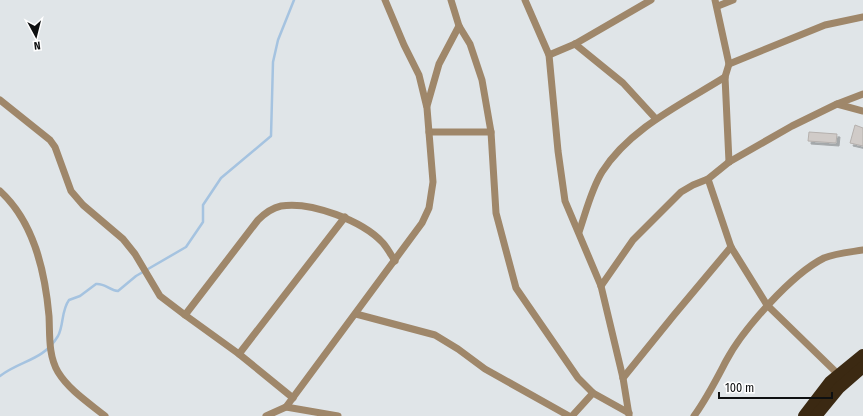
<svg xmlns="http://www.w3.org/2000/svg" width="863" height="416" font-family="'Fira Sans Condensed',sans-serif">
<defs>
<filter id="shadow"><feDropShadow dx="3" dy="3" stdDeviation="0" flood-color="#0004"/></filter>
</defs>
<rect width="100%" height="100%" fill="#e0e5e8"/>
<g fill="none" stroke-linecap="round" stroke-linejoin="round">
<path stroke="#a5c3e0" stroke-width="2.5" d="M0 376C21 360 43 361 58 336 64 325 61 311 69 300L80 296 96 284C105 283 109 290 118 291L136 276 186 247 203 222V205L221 178 271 136 273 62 278 40 294 0"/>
</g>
<g fill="#d0cbc8" stroke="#b5b0ad" filter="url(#shadow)">
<polygon points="855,125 863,128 863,146 850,143"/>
<polygon points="809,132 837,134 836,143 808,141"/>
</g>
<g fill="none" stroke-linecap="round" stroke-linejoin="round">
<g stroke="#9f876a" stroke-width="7">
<polyline points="451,0 459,26 470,44 482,80 491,132 496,213 516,288 578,378 593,393 629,413"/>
<polyline points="525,0 549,55 558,151 565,201 601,286 623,378 629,415"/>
<polyline points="715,0 729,64 725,77 729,162"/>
<polyline points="718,6 733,0"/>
<polyline points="575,44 623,83 656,119"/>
<polyline points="549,55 575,44 651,0"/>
<polyline points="729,64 825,25 863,17"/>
<polyline points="0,100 50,140 55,147 71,191 83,205 123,239 135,254 160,296 185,315 239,354 293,398"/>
<polyline points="837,104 863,111"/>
<polyline points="427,106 439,64 459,26"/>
<polyline points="429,132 491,132"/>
<polyline points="708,179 731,247 767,305 840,376"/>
<path d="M0 191C34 222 45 271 49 316 50 334 48 355 58 372 69 390 89 403 105 416"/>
<path d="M579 232C586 212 591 190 602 172 630 128 682 104 725 77"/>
<polyline points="601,286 633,240 681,192 693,185 708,179 729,162 792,126 837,104 863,94"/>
<polyline points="356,314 435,335 458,349 485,369 569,416"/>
<path d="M185 315 258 220C264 214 272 208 281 206 311 201 363 221 383 243 388 249 391 255 395 261"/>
<polyline points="239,354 345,217"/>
<polyline points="623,378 674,315 731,247"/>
<polyline points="286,407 338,416"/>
<polyline points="266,416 286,407 422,223 429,208 433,182 427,108 419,75 404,45 385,0"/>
<polyline points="572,416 593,393"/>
<path d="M694 416C707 398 716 380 726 361 743 329 792 274 824 258 836 253 851 252 863 250"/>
</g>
<g stroke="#3b2912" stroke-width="12">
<polyline points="804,416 830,382 863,355"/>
<polyline points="816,416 839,388 863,367"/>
</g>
</g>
<g transform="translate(36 36) rotate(173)" stroke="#ffffff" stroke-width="3" paint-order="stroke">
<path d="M0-3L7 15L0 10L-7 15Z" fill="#0e1011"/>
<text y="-6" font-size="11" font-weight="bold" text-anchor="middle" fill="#0e1011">N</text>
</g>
<path d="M719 392v6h113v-6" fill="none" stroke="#0e1011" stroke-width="2"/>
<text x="725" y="392" font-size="12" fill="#0e1011" stroke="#ffffff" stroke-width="3" paint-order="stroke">100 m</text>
</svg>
